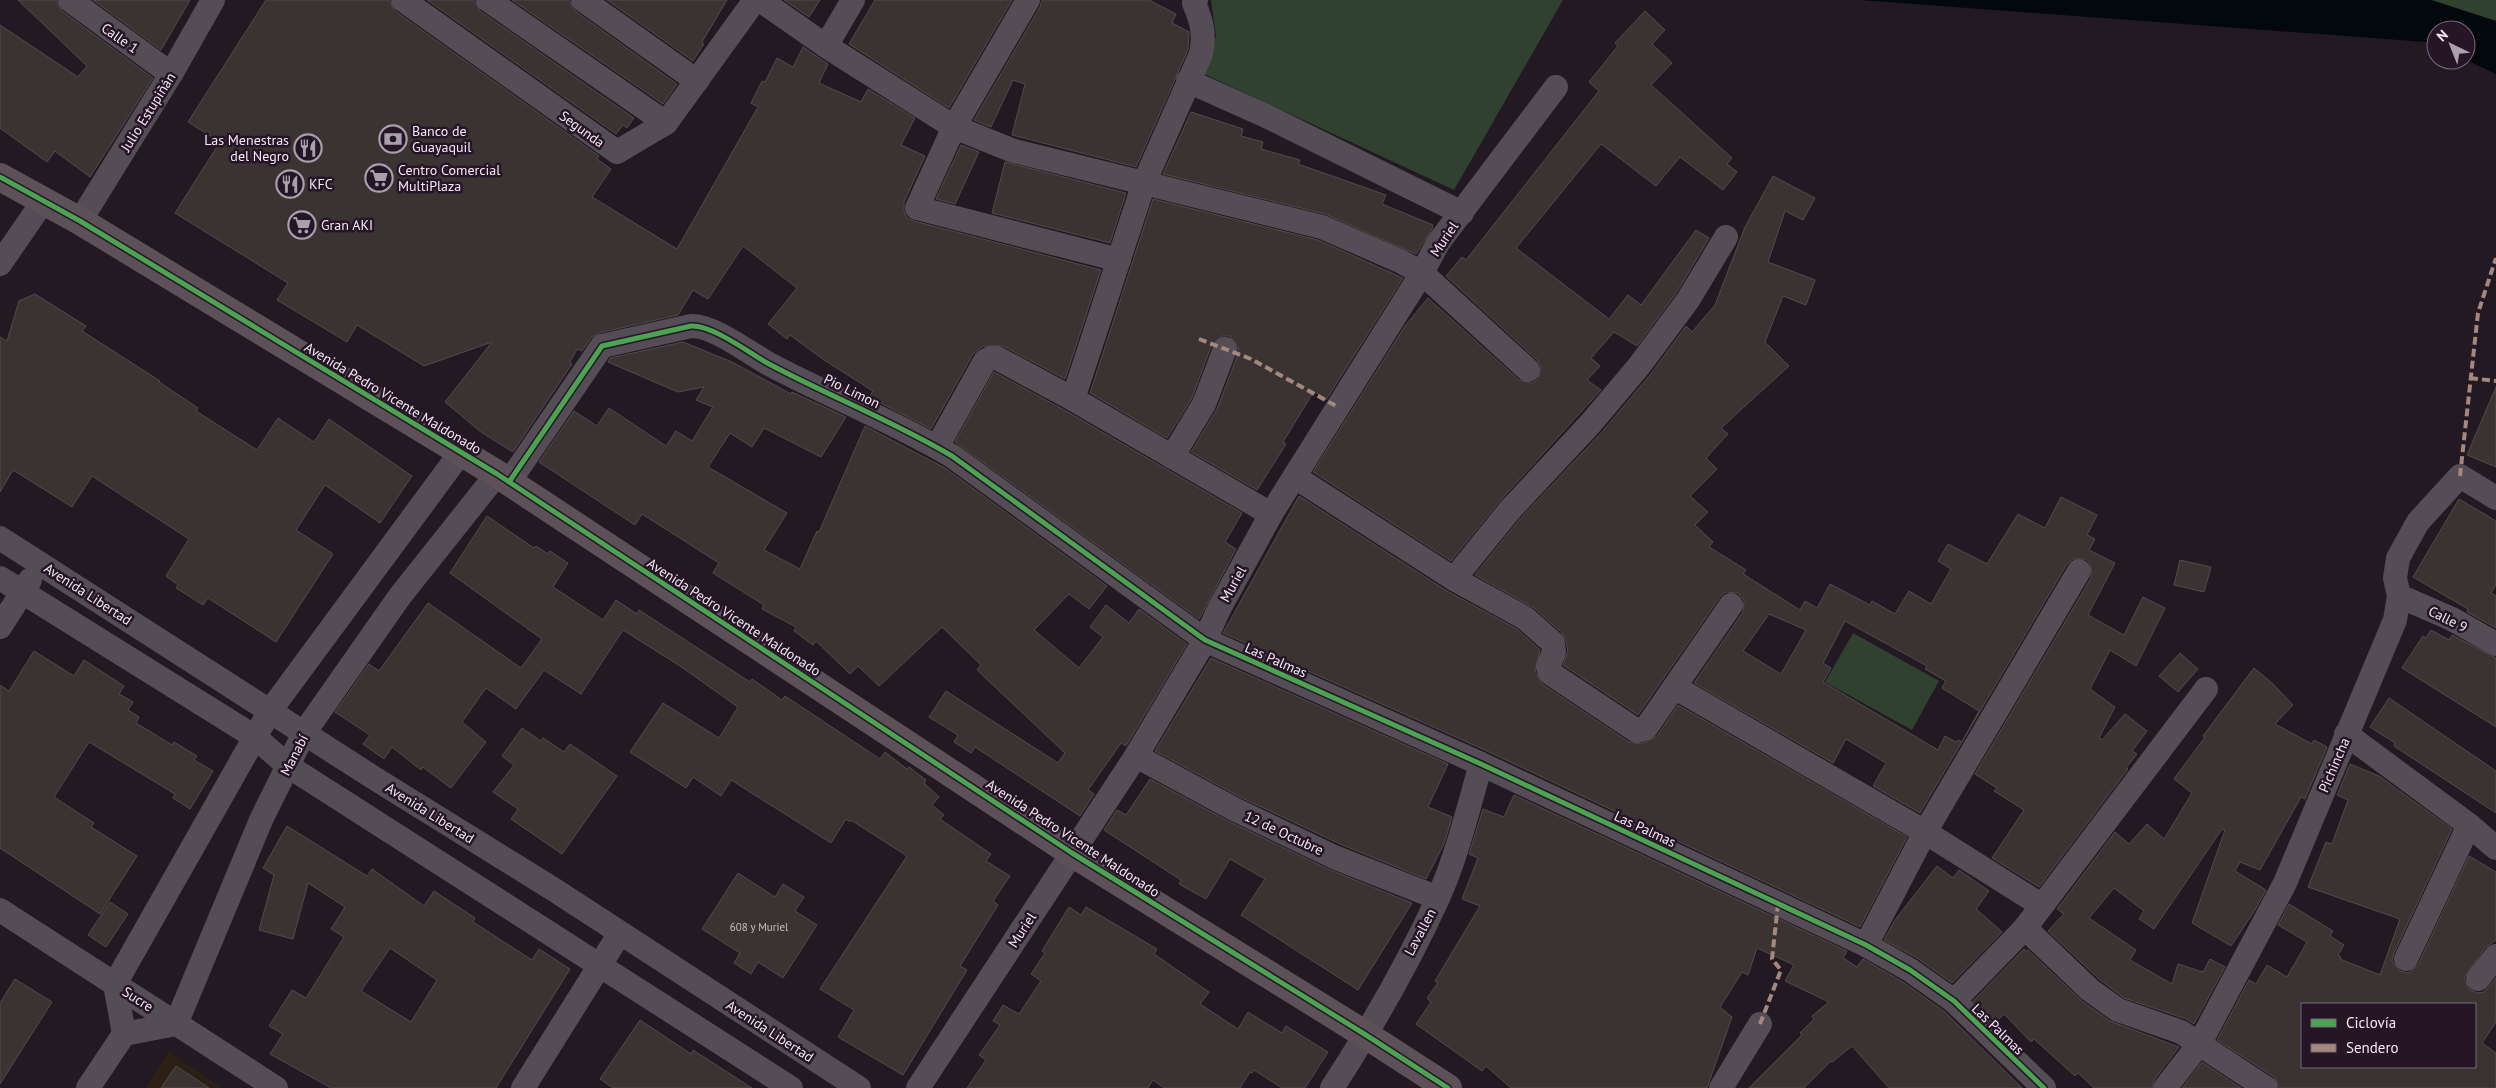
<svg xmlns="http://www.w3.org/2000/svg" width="2496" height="1088" font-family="'PT Sans',sans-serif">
<rect width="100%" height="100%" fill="#221923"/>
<polygon fill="#2c2015" points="169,1051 222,1088 146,1088"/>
<g fill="#30422f">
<polygon points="1211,0 1563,0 1454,190 1202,73 1216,36"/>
<polygon points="2431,0 2496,0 2496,21"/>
<polygon points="1853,633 1939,681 1912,730 1825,682"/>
</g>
<polygon fill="#03080c" points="1860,0 2431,0 2496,21 2496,74 2466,60 2466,30 2436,30 2436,46 2426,42"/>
<g fill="#3b3332" stroke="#524b4b" fill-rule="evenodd">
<polygon points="18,0 56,0 62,11 153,78 90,177 55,151 47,162 0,128 0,25 78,77 87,66"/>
<polygon points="93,0 190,0 161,50"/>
<polygon points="266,0 389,0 395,11 599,156 597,159 611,169 592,197 677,249 758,107 751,103 762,81 765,82 777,58 793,67 803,47 828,64 819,83 861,102 868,89 915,118 901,145 925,156 904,202 904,211 907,218 914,221 1101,270 1065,379 1003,346 983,346 973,354 931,429 869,397 873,391 824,360 790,335 787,339 768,324 797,288 743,246 708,299 693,290 678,315 599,333 591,338 582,351 577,349 570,362 572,364 513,452 481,432 445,402 492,342 424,366 357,325 347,342 277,300 288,283 175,213 220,142 188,122"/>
<polygon points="427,0 474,0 480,11 634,118 627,128 623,125 616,134"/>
<polygon points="512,0 569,0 575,11 677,84 663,104"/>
<polygon points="607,0 727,0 702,42 704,44 693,61"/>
<polygon points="784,0 820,0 809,17"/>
<polygon points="875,0 1012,0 949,108 849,44"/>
<polygon points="1042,0 1149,0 1176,14 1172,23 1189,32 1188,50 1136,167 1012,135 1025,84 1013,80 991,127 974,120 1040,7"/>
<polygon points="1645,11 1665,30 1652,44 1672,63 1651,85 1732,158 1727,164 1737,172 1723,190 1680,157 1656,186 1601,144 1516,248 1609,319 1628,295 1641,305 1696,230 1709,238 1677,292 1637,346 1614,332 1591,358 1600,366 1587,380 1601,390 1499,502 1451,561 1313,472 1405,326 1428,298 1519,380 1532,383 1538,379 1541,366 1537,360 1446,276 1462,257 1466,260 1599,91 1589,82 1618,46 1615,43"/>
<polygon points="1191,112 1243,129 1241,136 1263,142 1261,149 1300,160 1298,164 1386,195 1382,204 1433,225 1432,229 1416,254 1325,214 1163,174"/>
<polygon points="961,145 979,152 955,204 936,199"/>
<polygon points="1005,162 1126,193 1110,243 992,213"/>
<path d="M1773 176 1815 198 1803 220 1785 211 1768 262 1815 280 1806 305 1783 296 1765 342 1789 366 1721 428 1728 434 1706 458 1717 469 1690 496 1708 512 1695 525 1713 542 1709 547 1746 570 1743 574 1800 610 1805 601 1817 608 1830 584 1870 605 1872 601 1895 614 1909 591 1931 604 1951 569 1938 561 1948 544 1987 564 2018 514 2045 528 2061 497 2097 515 2087 535 2095 539 2089 550 2115 563 2088 615 2124 635 2143 597 2165 608 2136 666 2110 650 2090 689 2115 707 2099 738 2102 740 2125 714 2147 731 2132 751 2137 754 2126 768 2128 769 2039 887 1992 858 2024 810 1994 791 1997 788 1975 774 2091 578V565L2086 559H2073L2067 564 1920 813 1873 786 1886 763 1846 739 1833 763 1694 683 1743 612 1744 600 1738 593 1726 592 1720 597 1638 715 1563 665 1568 651 1566 641 1562 633 1534 608 1475 575 1519 520 1602 432 1650 375 1686 326 1692 332 1715 305 1745 227ZM1769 614 1806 630 1781 674 1743 651ZM1845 621 1927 666 1925 669 1946 681 1942 688 1979 711 1962 742 1958 740 1956 742 1945 736 1938 750 1823 682 1831 668 1823 663Z"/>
<polygon points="1153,199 1318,240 1403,278 1326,400 1314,391 1283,442 1286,444 1257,490 1191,452 1217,409 1238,354 1238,346 1230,336 1222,336 1212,344 1192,398 1167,438 1090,393"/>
<polygon points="35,294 86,326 82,331 160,381 159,382 198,408 196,411 257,450 278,418 314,442 329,419 412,476 380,523 325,485 296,530 333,554 276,642 208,598 203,605 176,588 178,585 166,576 189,539 92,476 72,507 13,470 0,492 0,337 7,341 19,301"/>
<polygon points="683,342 732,362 791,394 792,392 846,417 821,457 764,428 752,447 730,433 708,467 787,513 764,550 800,569 817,531 819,532 865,426 945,468 1107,586 1089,609 1069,594 1034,630 1079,668 1103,637 1090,627 1106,605 1129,623 1139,609 1187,644 1126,746 1121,743 1088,790 1094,794 1080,816 975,747 971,753 954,742 958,735 929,717 946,691 1058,763 1065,753 977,670 981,665 942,627 879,686 858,666 850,674 816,641 813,645 794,631 796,627 762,609 764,605 713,573 719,563 642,514 635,525 539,462 574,411 597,426 609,408 666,446 676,431 692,441 713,407 696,400 704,387 678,392 608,362 610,358"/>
<polygon points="994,372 1066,411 1242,513 1225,542 1236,549 1199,619 955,442"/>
<polygon points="2496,387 2496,467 2467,455"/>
<polygon points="1299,496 1447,591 1517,629 1540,650 1535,671 1542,684 1629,742 1641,744 1657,736 1678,705 1907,837 1860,927 1487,751 1223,633"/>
<polygon points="2459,499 2496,521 2496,585 2491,593 2496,596 2496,628 2467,612 2468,609 2413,577"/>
<polygon points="487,516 534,548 536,546 548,554 550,551 568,563 553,587 603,620 616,600 637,614 639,610 750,682 752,679 782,700 785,696 880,759 885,752 907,769 909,767 926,780 924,783 939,797 932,805 944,815 940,819 991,854 986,861 1010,876 993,901 998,905 960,966 967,970 903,1075 838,1037 854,1010 820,989 907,856 851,820 850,822 846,819 831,843 731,780 721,796 693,777 686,788 630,752 663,703 719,738 738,707 680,666 623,630 581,694 544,670 516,709 486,688 462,722 486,742 451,788 423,767 421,770 392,747 384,759 363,744 370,735 335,712 369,664 379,671 428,603 521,668 542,639 450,573"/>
<polygon points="2180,560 2211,567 2204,592 2174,585"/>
<polygon points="2431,630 2449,640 2452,635 2496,658 2496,727 2402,668 2423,636 2426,638"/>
<polygon points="34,651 74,676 84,660 124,686 119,694 133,702 128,710 139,717 136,723 172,745 174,742 197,756 194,760 213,771 190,809 173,798 175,794 89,742 54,797 94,823 91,827 137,856 100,914 0,848 0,685 9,691"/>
<polygon points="2180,653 2198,669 2178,692 2159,676"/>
<polygon points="1211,658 1448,764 1428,807 1452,817 1444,844 1426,879 1340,844 1240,797 1155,751"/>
<polygon points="2254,668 2273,684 2293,705 2275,724 2312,744 2314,740 2327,747 2305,799 2301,797 2260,870 2240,862 2235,871 2266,890 2255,910 2231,946 2192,923 2225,830 2222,829 2154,929 2139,919 2144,911 2114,888 2089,918 2136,950 2130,960 2172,984 2178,964 2203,972 2210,959 2225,967 2194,1024 2186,1019 2124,998 2099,979 2048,931 2064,914 2057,909 2115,832 2129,844 2147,824 2164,839 2192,793 2174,779 2205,737 2203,736"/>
<polygon points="2389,698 2496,771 2496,813 2394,746 2395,743 2370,727"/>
<polygon points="522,728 541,741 543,738 564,752 570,744 617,776 562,854 511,819 518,809 493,792 514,765 502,756"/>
<path d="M2350 764 2379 776 2452 829 2394 953 2392 961 2400 971 2408 973 2418 965 2469 856 2496 872V940L2485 948 2464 978 2469 989 2477 993 2484 992 2496 978V1022L2482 1043 2496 1053V1088H2280L2274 1077 2217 1040 2249 980 2256 984 2267 965 2287 977 2307 942 2278 925 2289 904 2333 931 2330 936 2344 945 2338 955 2341 957 2340 959 2380 975 2400 919 2308 887 2326 842 2332 844 2348 800 2337 795ZM2302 1004H2475V1067H2302Z"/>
<polygon points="1150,779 1228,821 1328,869 1412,903 1358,990 1241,915 1265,879 1230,859 1206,899 1179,884 1181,880 1104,830 1117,810 1126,815"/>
<polygon points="1514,795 1847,951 1843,958 1857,967 1863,959 1903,982 1945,1012 2022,1088 1889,1088 1852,1046 1832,1062 1831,1061 1804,1088 1749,1088 1802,1035 1800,1033 1814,1019 1812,1016 1829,1002 1785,981 1794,965 1757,948 1748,975 1742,972 1720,1007 1732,1017 1707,1088 1511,1088 1486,1066 1482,1071 1416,1024 1431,1002 1427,998 1438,983 1435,981 1480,906 1462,899 1478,858 1469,854 1483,809 1504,817"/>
<path d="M287 826 367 876 372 869 424 906 434 891 475 918 473 922 532 960 539 949 570 969 496 1088H331L270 1054 283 1034 269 1026 292 990 306 998 344 937 331 929 345 907 308 883 293 939 259 930 274 875 263 868ZM390 948 437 980 411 1022 361 991Z"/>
<polygon points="1937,866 1953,878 1959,870 1989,891 1976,909 2002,932 1952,983 1917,958 1884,940 1895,920"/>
<polygon points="738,873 775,897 783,884 804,897 795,911 817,925 783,978 758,962 751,974 734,963 740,953 702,929"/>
<polygon points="110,902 128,914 106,947 88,935"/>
<polygon points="1069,907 1081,915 1086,907 1157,949 1154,954 1209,992 1200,1004 1238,1029 1248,1012 1282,1033 1286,1026 1328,1052 1305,1088 1282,1088 1254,1070 1252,1073 1250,1072 1240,1088 1164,1088 1153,1080 1148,1088 967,1088 986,1060 979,1055 1000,1025 993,1021 1003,1005 1019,1014 1041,981 1031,974 1045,953 1042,951"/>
<polygon points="2024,949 2026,951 2028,950 2082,1001 2110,1021 2179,1047 2154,1080 2152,1088 2094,1088 2078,1073 2075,1076 2034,1039 2031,1042 2004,1014 1996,1022 1973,1001"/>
<polygon points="15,979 52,1002 0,1084 0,1003"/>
<polygon points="640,1020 691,1054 693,1050 752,1088 613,1088 600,1079"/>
<polygon points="2202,1062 2241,1088 2182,1088"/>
<polygon points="176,1066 209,1088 161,1088"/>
</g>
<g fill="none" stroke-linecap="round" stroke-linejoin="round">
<g stroke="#544d55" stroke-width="24">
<polyline points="70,0 171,74"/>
<polyline points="403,0 617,152 666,123 755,0"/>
<polyline points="488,0 666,123"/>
<polyline points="583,0 697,81"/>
<polyline points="760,0 826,46 954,127 1014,151 1322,227 1400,261 1422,273 1528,370"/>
<polyline points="1028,0 954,127 917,208 1119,260"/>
<polyline points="826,46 853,0"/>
<polyline points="1188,81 1264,115 1462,213"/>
<polyline points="80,221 171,74 213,0"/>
<polyline points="0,264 42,203"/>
<path d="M1073 399 1144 183 1201 54C1205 34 1202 22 1194 3L1196 0"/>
<polyline points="937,447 985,361 990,358 997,358 1073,399 1271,514"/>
<polyline points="1172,457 1204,404 1225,349"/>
<polyline points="1295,477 1454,579 1525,618 1553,643 1554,652 1548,667 1550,673 1637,731 1646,728 1731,605"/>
<path d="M509 482 602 346 691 326C713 325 749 353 769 364 829 396 893 421 952 456L1205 640 1481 764 1866 945 1910 970 1954 1001 2044 1088"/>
<polyline points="0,538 374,778 553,889 859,1088"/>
<polyline points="0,578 255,737 288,766 791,1088"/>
<polyline points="1454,579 1509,511 1591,423 1639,366 1688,300 1726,237"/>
<polyline points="2399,596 2452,619 2496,644"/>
<polyline points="0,627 30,580"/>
<polyline points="1676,688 1925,832 2041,905"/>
<polyline points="2346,734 2469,825 2496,848"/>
<polyline points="1136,756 1234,809 1334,857 1438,898"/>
<polyline points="0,910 276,1088"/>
<polyline points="2025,928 2090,990 2118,1010 2181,1032 2266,1088"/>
<polyline points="1866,945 1925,832 2079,571"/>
<polyline points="2406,959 2469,825"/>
<polyline points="2478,979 2496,956"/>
<polyline points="1954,1001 2025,928 2206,689"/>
<polyline points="124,1034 176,1024 261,820 304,733 400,596 497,474"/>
<polyline points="88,1088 124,1034 115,984 255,737 270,711 461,452"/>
<polyline points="523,1088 620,933"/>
<polyline points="918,1088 1136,756 1205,640 1219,609 1271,514 1422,273 1438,243 1556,87"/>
<path d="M1332 1088C1371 1028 1408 964 1438 898 1457 856 1468 809 1481 764"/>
<polyline points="1721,1088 1760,1024"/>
<polyline points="2165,1088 2200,1043 2285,883 2395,620 2399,596 2395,578 2398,558 2418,522 2460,476 2496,498"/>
</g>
<polyline stroke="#5e5058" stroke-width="28" points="0,177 80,221 497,474 1072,853 1366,1035 1448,1088"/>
<g stroke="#a5887d" stroke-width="4" stroke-dasharray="8 4" stroke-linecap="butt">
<polyline points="1199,339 1251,359 1338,407"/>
<polyline points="2470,378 2496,381"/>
<polyline points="2460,476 2478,313 2496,258"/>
<polyline points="1760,1024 1781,970 1772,959 1778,904"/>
</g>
<g stroke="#261527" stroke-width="8">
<g id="cycleway">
<polyline points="0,177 80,221 497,474 1072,853 1366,1035 1448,1088"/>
<path d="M509 482 602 346 691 326C713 325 749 353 769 364 829 396 893 421 952 456L1205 640 1481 764 1866 945 1910 970 1954 1001 2044 1088"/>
</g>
</g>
<use href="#cycleway" stroke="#4ca352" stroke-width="5"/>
</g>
<defs>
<g id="bank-ring" transform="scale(1.4375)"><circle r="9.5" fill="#261527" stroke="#aaa0ab" stroke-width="1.5"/><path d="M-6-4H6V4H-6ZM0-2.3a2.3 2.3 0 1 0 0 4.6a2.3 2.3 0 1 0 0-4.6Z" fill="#aaa0ab"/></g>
<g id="restaurant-ring" transform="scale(1.4375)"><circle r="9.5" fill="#261527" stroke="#aaa0ab" stroke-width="1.5"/><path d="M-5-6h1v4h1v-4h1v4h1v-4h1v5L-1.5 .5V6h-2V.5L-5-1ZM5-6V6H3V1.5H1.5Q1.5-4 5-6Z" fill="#aaa0ab"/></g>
<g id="supermarket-ring" transform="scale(1.4375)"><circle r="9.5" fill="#261527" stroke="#aaa0ab" stroke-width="1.5"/><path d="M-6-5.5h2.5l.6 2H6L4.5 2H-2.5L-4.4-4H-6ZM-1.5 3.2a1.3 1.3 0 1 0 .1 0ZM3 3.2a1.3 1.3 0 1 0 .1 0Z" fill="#aaa0ab"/></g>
</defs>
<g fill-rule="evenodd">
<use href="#bank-ring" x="393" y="139"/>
<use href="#restaurant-ring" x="308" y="148"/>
<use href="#supermarket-ring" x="379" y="178"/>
<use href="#restaurant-ring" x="290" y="184"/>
<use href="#supermarket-ring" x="302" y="225"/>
</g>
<g text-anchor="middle" stroke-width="5" stroke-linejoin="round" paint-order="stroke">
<g font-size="11" fill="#c6bbc4">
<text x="759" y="931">608 y Muriel</text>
</g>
<g font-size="14" fill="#f4e8f4" stroke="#261527">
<text transform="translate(120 38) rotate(35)" y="5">Calle 1</text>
<text transform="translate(148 112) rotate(-58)" y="5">Julio Estupiñán</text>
<text transform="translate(582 129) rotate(36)" y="5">Segunda</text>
<text transform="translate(1444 239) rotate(-56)" y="5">Muriel</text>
<text transform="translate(852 391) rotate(26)" y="5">Pio Limon</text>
<text transform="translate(393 398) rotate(31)" y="5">Avenida Pedro Vicente Maldonado</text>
<text transform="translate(1233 584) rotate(-61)" y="5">Muriel</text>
<text transform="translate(88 594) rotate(33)" y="5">Avenida Libertad</text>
<text transform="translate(734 617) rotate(33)" y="5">Avenida Pedro Vicente Maldonado</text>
<text transform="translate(2448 619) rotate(26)" y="5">Calle 9</text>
<text transform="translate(1276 660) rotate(24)" y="5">Las Palmas</text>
<text transform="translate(294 755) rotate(-63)" y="5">Manabí</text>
<text transform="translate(2334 765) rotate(-67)" y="5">Pichincha</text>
<text transform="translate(430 813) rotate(32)" y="5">Avenida Libertad</text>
<text transform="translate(1645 829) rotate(25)" y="5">Las Palmas</text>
<text transform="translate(1284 833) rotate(25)" y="5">12 de Octubre</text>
<text transform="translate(1073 838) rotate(33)" y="5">Avenida Pedro Vicente Maldonado</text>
<text transform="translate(1022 930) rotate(-57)" y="5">Muriel</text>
<text transform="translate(1420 932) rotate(-62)" y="5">Lavallen</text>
<text transform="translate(138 999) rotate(33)" y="5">Sucre</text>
<text transform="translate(1998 1029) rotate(44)" y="5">Las Palmas</text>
<text transform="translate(770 1031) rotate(33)" y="5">Avenida Libertad</text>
</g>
<g font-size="14" fill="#f4e8f4" stroke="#261527" text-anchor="start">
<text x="412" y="136">Banco de<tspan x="412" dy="16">Guayaquil</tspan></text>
<text x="289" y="145" text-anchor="end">Las Menestras<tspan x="289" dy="16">del Negro</tspan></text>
<text x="398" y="175">Centro Comercial<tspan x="398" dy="16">MultiPlaza</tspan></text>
<text x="309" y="189">KFC</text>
<text x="321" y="230">Gran AKI</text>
</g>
</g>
<rect x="2301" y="1003" width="175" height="65" fill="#261527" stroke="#786979"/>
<rect x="2311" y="1019" width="25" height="8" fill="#4ca352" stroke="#786979"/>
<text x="2346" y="1028" font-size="15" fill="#f4e8f4">Ciclovía</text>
<rect x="2311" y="1044" width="25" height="8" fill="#a5887d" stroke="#786979"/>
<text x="2346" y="1053" font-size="15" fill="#f4e8f4">Sendero</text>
<g transform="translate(2451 45) rotate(317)"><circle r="24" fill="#261527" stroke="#786979"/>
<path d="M0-4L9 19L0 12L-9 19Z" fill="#aaa0ab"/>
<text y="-8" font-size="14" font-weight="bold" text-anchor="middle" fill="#f4e8f4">N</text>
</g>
</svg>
